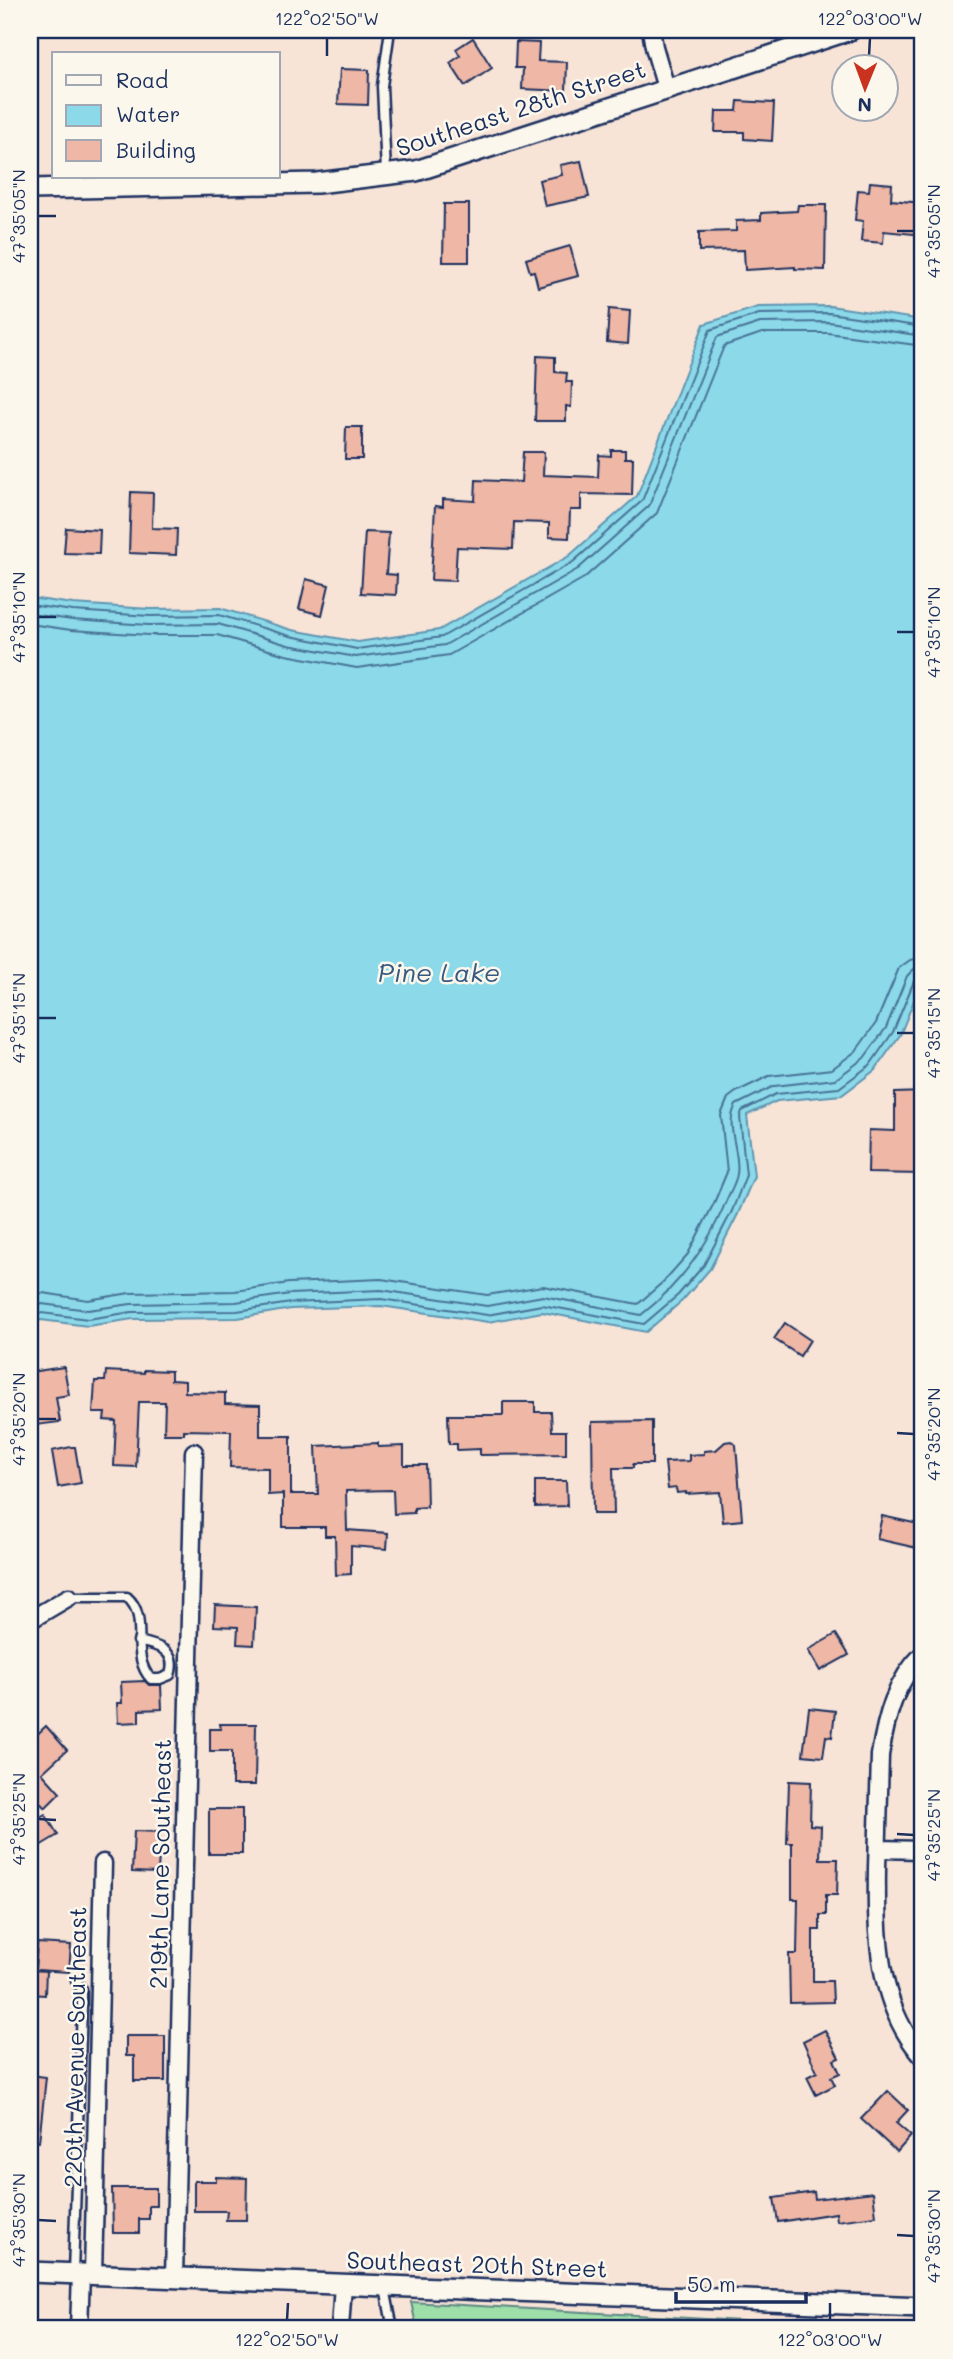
<svg xmlns="http://www.w3.org/2000/svg" width="953" height="2359" font-family="Mali,sans-serif">
<rect width="100%" height="100%" fill="#f7e4d7"/>
<filter id="ink" filterUnits="userSpaceOnUse"><feTurbulence type="fractalNoise" baseFrequency=".0143" numOctaves="2"/><feDisplacementMap in="SourceGraphic" scale="14" xChannelSelector="R" yChannelSelector="G"/><feConvolveMatrix kernelMatrix="1 2 1 2 8 2 1 2 1" color-interpolation-filters="sRGB"/></filter>
<g filter="url(#ink)">
<polygon fill="#9edfa9" stroke="#5c8784" stroke-width="2" points="411,2302 758,2322 758,2329 417,2329"/>
<polygon fill="#8bd9e9" stroke="#5e95b1" stroke-width="2" points="830,306 923,320 923,978 900,1035 875,1070 842,1095 777,1101 747,1115 754,1176 738,1214 710,1269 683,1300 646,1332 542,1312 488,1322 381,1306 291,1309 238,1318 133,1319 88,1326 41,1320 30,1323 30,598 73,604 150,609 220,608 292,630 358,642 439,630 569,556 637,496 704,324 758,307"/>
<g fill="none" stroke-linecap="round" stroke-linejoin="round">
<g stroke="#487396" stroke-width="2">
<polyline points="30,605 73,611 150,616 219,615 290,636 357,649 442,637 573,562 642,501 710,330 759,314 829,313 923,327"/>
<polyline points="30,614 72,620 149,625 218,624 288,645 356,657 445,645 578,569 649,506 717,337 760,323 829,322 923,336"/>
<polyline points="30,624 71,630 149,635 217,635 286,655 357,668 449,655 584,578 657,513 724,346 762,333 828,333 923,346"/>
<polyline points="30,1295 43,1293 88,1300 130,1293 235,1291 289,1283 381,1279 487,1295 543,1286 638,1304 664,1281 688,1254 714,1203 727,1172 721,1115 728,1098 736,1092 769,1076 832,1069 856,1051 876,1023 899,968 910,960 923,957"/>
<path d="M30 1306 42 1304 88 1310 131 1304 236 1302 290 1294 381 1290 487 1306 543 1296 641 1315C681 1284 708 1246 727 1199 730 1192 736 1182 737 1174 741 1153 724 1125 736 1105L774 1086 836 1079 864 1058 886 1028 907 976 914 969 923 968"/>
<polyline points="30,1315 42,1313 88,1319 132,1312 237,1311 291,1303 381,1299 487,1315 542,1305 644,1324 678,1295 704,1265 732,1211 746,1175 740,1117 742,1111 776,1094 839,1088 870,1065 893,1032 914,981 923,977"/>
</g>
</g>
<g fill="#efb7a5" stroke="#1b2f5e" stroke-width="2">
<polygon points="473,38 492,68 465,86 450,63 460,56 456,49"/>
<polygon points="516,42 539,43 538,61 567,62 566,91 522,89 523,68 515,68"/>
<polygon points="340,69 369,70 368,105 338,104"/>
<polygon points="738,101 774,103 772,141 744,139 744,132 715,132 716,111 737,111"/>
<polygon points="581,161 589,197 545,206 539,180 562,175 560,165"/>
<polygon points="870,182 892,184 891,200 923,203 923,235 884,231 883,243 861,241 863,221 855,220 858,190 869,191"/>
<polygon points="444,204 469,204 469,262 443,262"/>
<polygon points="798,205 826,205 825,270 795,269 795,267 745,270 744,250 699,251 699,232 736,231 736,221 761,220 761,213 797,211"/>
<polygon points="570,246 578,276 538,287 534,271 530,272 526,259"/>
<polygon points="609,309 630,311 628,344 607,342"/>
<polygon points="537,356 555,357 555,372 567,373 566,382 572,382 571,407 566,406 566,421 535,421"/>
<polygon points="346,427 362,427 362,459 345,459"/>
<polygon points="611,450 625,450 625,458 633,458 632,495 581,494 581,510 570,510 569,538 549,537 549,523 514,522 513,549 457,547 455,581 431,580 435,506 443,507 443,499 475,501 476,480 521,482 523,452 544,452 543,475 598,477 599,455 611,456"/>
<polygon points="131,492 153,493 152,528 177,529 176,555 129,553"/>
<polygon points="66,528 100,530 99,554 64,553"/>
<polygon points="365,532 389,533 386,574 397,575 396,595 361,593"/>
<polygon points="306,579 329,585 322,615 299,609"/>
<polygon points="923,1092 923,1174 868,1173 869,1130 895,1131 895,1093"/>
<polygon points="785,1323 810,1340 800,1356 774,1339"/>
<polygon points="64,1367 69,1395 56,1397 60,1422 36,1425 30,1372"/>
<polygon points="144,1370 171,1371 171,1380 185,1381 185,1392 225,1393 225,1404 260,1405 260,1436 291,1436 291,1494 318,1494 316,1446 378,1443 378,1447 404,1446 404,1465 426,1465 427,1507 414,1508 414,1513 394,1514 393,1490 346,1491 347,1530 388,1533 387,1549 351,1546 351,1574 336,1575 335,1536 325,1536 325,1527 283,1527 283,1494 268,1495 268,1468 230,1467 231,1431 184,1430 184,1434 164,1434 165,1402 139,1402 136,1467 114,1466 116,1421 104,1420 105,1413 93,1413 95,1381 105,1381 106,1371 144,1373"/>
<polygon points="503,1402 535,1402 535,1412 551,1412 552,1431 566,1431 566,1454 480,1455 480,1449 457,1450 457,1444 449,1444 448,1415 503,1415"/>
<polygon points="652,1421 652,1464 633,1464 633,1468 613,1468 614,1514 593,1514 592,1422"/>
<polygon points="731,1441 736,1445 742,1520 723,1522 720,1492 686,1494 686,1492 677,1493 676,1488 668,1489 665,1462 689,1461 689,1455 704,1454 704,1451 716,1450 725,1442"/>
<polygon points="71,1447 75,1447 81,1483 58,1487 52,1451"/>
<polygon points="535,1481 566,1481 567,1506 535,1507"/>
<polygon points="882,1516 923,1525 917,1548 877,1539"/>
<polygon points="215,1605 256,1607 254,1645 237,1644 238,1627 214,1626"/>
<polygon points="836,1634 849,1655 820,1671 808,1650"/>
<polygon points="145,1681 149,1685 161,1685 162,1709 139,1710 139,1722 118,1723 117,1703 122,1703 121,1682"/>
<polygon points="809,1708 835,1711 832,1737 826,1736 823,1757 803,1755"/>
<polygon points="220,1724 256,1724 255,1785 232,1785 232,1751 210,1751 210,1729 221,1729"/>
<polygon points="46,1726 67,1750 42,1773 60,1793 45,1808 30,1792 30,1741"/>
<polygon points="789,1781 811,1782 810,1825 821,1826 820,1859 838,1859 837,1895 826,1895 826,1915 820,1915 820,1930 813,1930 813,1981 832,1981 833,2002 790,2003 789,1954 797,1954 798,1899 792,1899 792,1843 787,1843"/>
<rect x="209" y="1809" width="33" height="45"/>
<polygon points="45,1814 58,1835 38,1847 30,1834 30,1823"/>
<polygon points="134,1831 160,1832 158,1873 132,1872"/>
<polygon points="37,1943 71,1945 69,1972 35,1970"/>
<polygon points="30,1970 46,1971 45,1995 30,1994"/>
<polygon points="825,2030 839,2058 834,2060 840,2073 831,2077 835,2085 816,2095 807,2077 817,2072 803,2041"/>
<polygon points="126,2036 165,2036 165,2081 134,2081 134,2056 126,2056"/>
<polygon points="30,2075 46,2077 39,2142 30,2141"/>
<polygon points="888,2091 908,2110 896,2123 911,2136 897,2152 861,2119"/>
<polygon points="216,2177 247,2178 246,2220 226,2220 227,2211 194,2211 194,2181 216,2181"/>
<polygon points="112,2188 156,2188 156,2206 149,2206 149,2219 139,2219 139,2233 113,2233"/>
<polygon points="814,2192 815,2199 873,2192 876,2216 837,2221 836,2213 778,2222 774,2198"/>
</g>
<g fill="none" stroke-linecap="round" stroke-linejoin="round">
<g stroke="#1b2f5e" stroke-width="13">
<g id="service">
<polyline points="386,173 382,86 390,30"/>
<path d="M69 1597H127C151 1618 128 1654 151 1679H160L170 1675C178 1650 157 1645 138 1641"/>
<polyline points="73,2273 82,2006 82,1989 76,1981"/>
<polyline points="385,2288 393,2329"/>
</g>
</g>
<g stroke="#1b2f5e" stroke-width="21">
<g id="minor">
<polyline points="651,30 654,47 666,88"/>
<polyline points="30,1620 69,1597"/>
<path d="M923 1654C895 1681 886 1718 880 1755 879 1793 878 1830 877 1868 876 1934 877 2005 923 2057"/>
<polyline points="878,1849 923,1850"/>
<polyline points="93,2274 103,1863"/>
<polyline points="174,2277 194,1452"/>
<polyline points="79,2329 81,2274"/>
<polyline points="340,2329 343,2284"/>
</g>
</g>
<g stroke="#1b2f5e" stroke-width="24">
<g id="tertiary">
<polyline points="30,189 317,183 416,171 850,30"/>
<polyline points="30,2272 923,2307"/>
</g>
</g>
<use href="#service" stroke="#fbf7ec" stroke-width="8"/>
<use href="#minor" stroke="#fbf7ec" stroke-width="16"/>
<use href="#tertiary" stroke="#fbf7ec" stroke-width="19"/>
</g>
</g>
<path fill="none" stroke="#1b2f5e" stroke-width="2.5" d="M327 56V38M869 56 870 38M38 216H56M897 231H914M38 617H56M897 632H914M38 1018H56M897 1033H914M38 1419H56M897 1433 914 1434M38 1819 56 1820M897 1834 914 1835M38 2220 56 2221M897 2235 914 2236M287 2320 288 2303M830 2320V2303"/>
<g text-anchor="middle" stroke-width="5" stroke-linejoin="round" paint-order="stroke">
<g font-size="24" fill="#1b2f5e" stroke="#fbf7ec">
<text transform="translate(521 109) rotate(-18)" y="8">Southeast 28th Street</text>
<text transform="translate(161 1864) rotate(-89)" y="8">219th Lane Southeast</text>
<text transform="translate(76 2047) rotate(-89)" y="8">220th Avenue Southeast</text>
<text transform="translate(477 2265) rotate(2)" y="8">Southeast 20th Street</text>
</g>
<g font-size="26" font-style="italic" fill="#375a81" stroke="#fbf7ec">
<text x="439" y="982">Pine Lake</text>
</g>
</g>
<rect width="953" height="2359" fill="none" stroke="#fbf7ec" stroke-width="77"/>
<rect x="52" y="52" width="228" height="126" fill="#fbf7ec" stroke="#a1a7b3" stroke-width="2"/>
<rect x="66" y="75" width="35" height="10" fill="#fbf7ec" stroke="#a1a7b3" stroke-width="2"/>
<text x="116" y="88" font-size="21" fill="#1b2f5e">Road</text>
<rect x="66" y="105" width="35" height="21" fill="#8bd9e9" stroke="#a1a7b3" stroke-width="2"/>
<text x="116" y="122" font-size="21" fill="#1b2f5e">Water</text>
<rect x="66" y="140" width="35" height="21" fill="#efb7a5" stroke="#a1a7b3" stroke-width="2"/>
<text x="116" y="158" font-size="21" fill="#1b2f5e">Building</text>
<g transform="translate(865 88) rotate(181)"><circle r="33" fill="#fbf7ec" stroke="#a1a7b3" stroke-width="2"/>
<path d="M0-5L12 26L0 18L-12 26Z" fill="#c8321e"/>
<text y="-10" font-size="19" font-weight="bold" text-anchor="middle" fill="#1b2f5e">N</text>
</g>
<path d="M676 2292v10h130v-10" fill="none" stroke="#1b2f5e" stroke-width="3.5"/>
<text x="687" y="2292" font-size="21" fill="#1b2f5e" stroke="#fbf7ec" stroke-width="5" paint-order="stroke">50 m</text>
<rect x="38" y="38" width="876" height="2282" fill="none" stroke="#1b2f5e" stroke-width="2.5"/>
<g font-size="18" text-anchor="middle" fill="#1b2f5e">
<text x="327" y="25">122°02'50"W</text>
<text x="870" y="25">122°03'00"W</text>
<text transform="translate(19 216) rotate(-90)" y="6">47°35'05"N</text>
<text transform="translate(934 231) rotate(-90)" y="6">47°35'05"N</text>
<text transform="translate(19 617) rotate(-90)" y="6">47°35'10"N</text>
<text transform="translate(934 632) rotate(-90)" y="6">47°35'10"N</text>
<text transform="translate(19 1018) rotate(-90)" y="6">47°35'15"N</text>
<text transform="translate(934 1033) rotate(-90)" y="6">47°35'15"N</text>
<text transform="translate(19 1419) rotate(-90)" y="6">47°35'20"N</text>
<text transform="translate(934 1434) rotate(-90)" y="6">47°35'20"N</text>
<text transform="translate(19 1819) rotate(-90)" y="6">47°35'25"N</text>
<text transform="translate(934 1835) rotate(-90)" y="6">47°35'25"N</text>
<text transform="translate(19 2220) rotate(-90)" y="6">47°35'30"N</text>
<text transform="translate(934 2236) rotate(-90)" y="6">47°35'30"N</text>
<text x="287" y="2346">122°02'50"W</text>
<text x="830" y="2346">122°03'00"W</text>
</g>
</svg>
